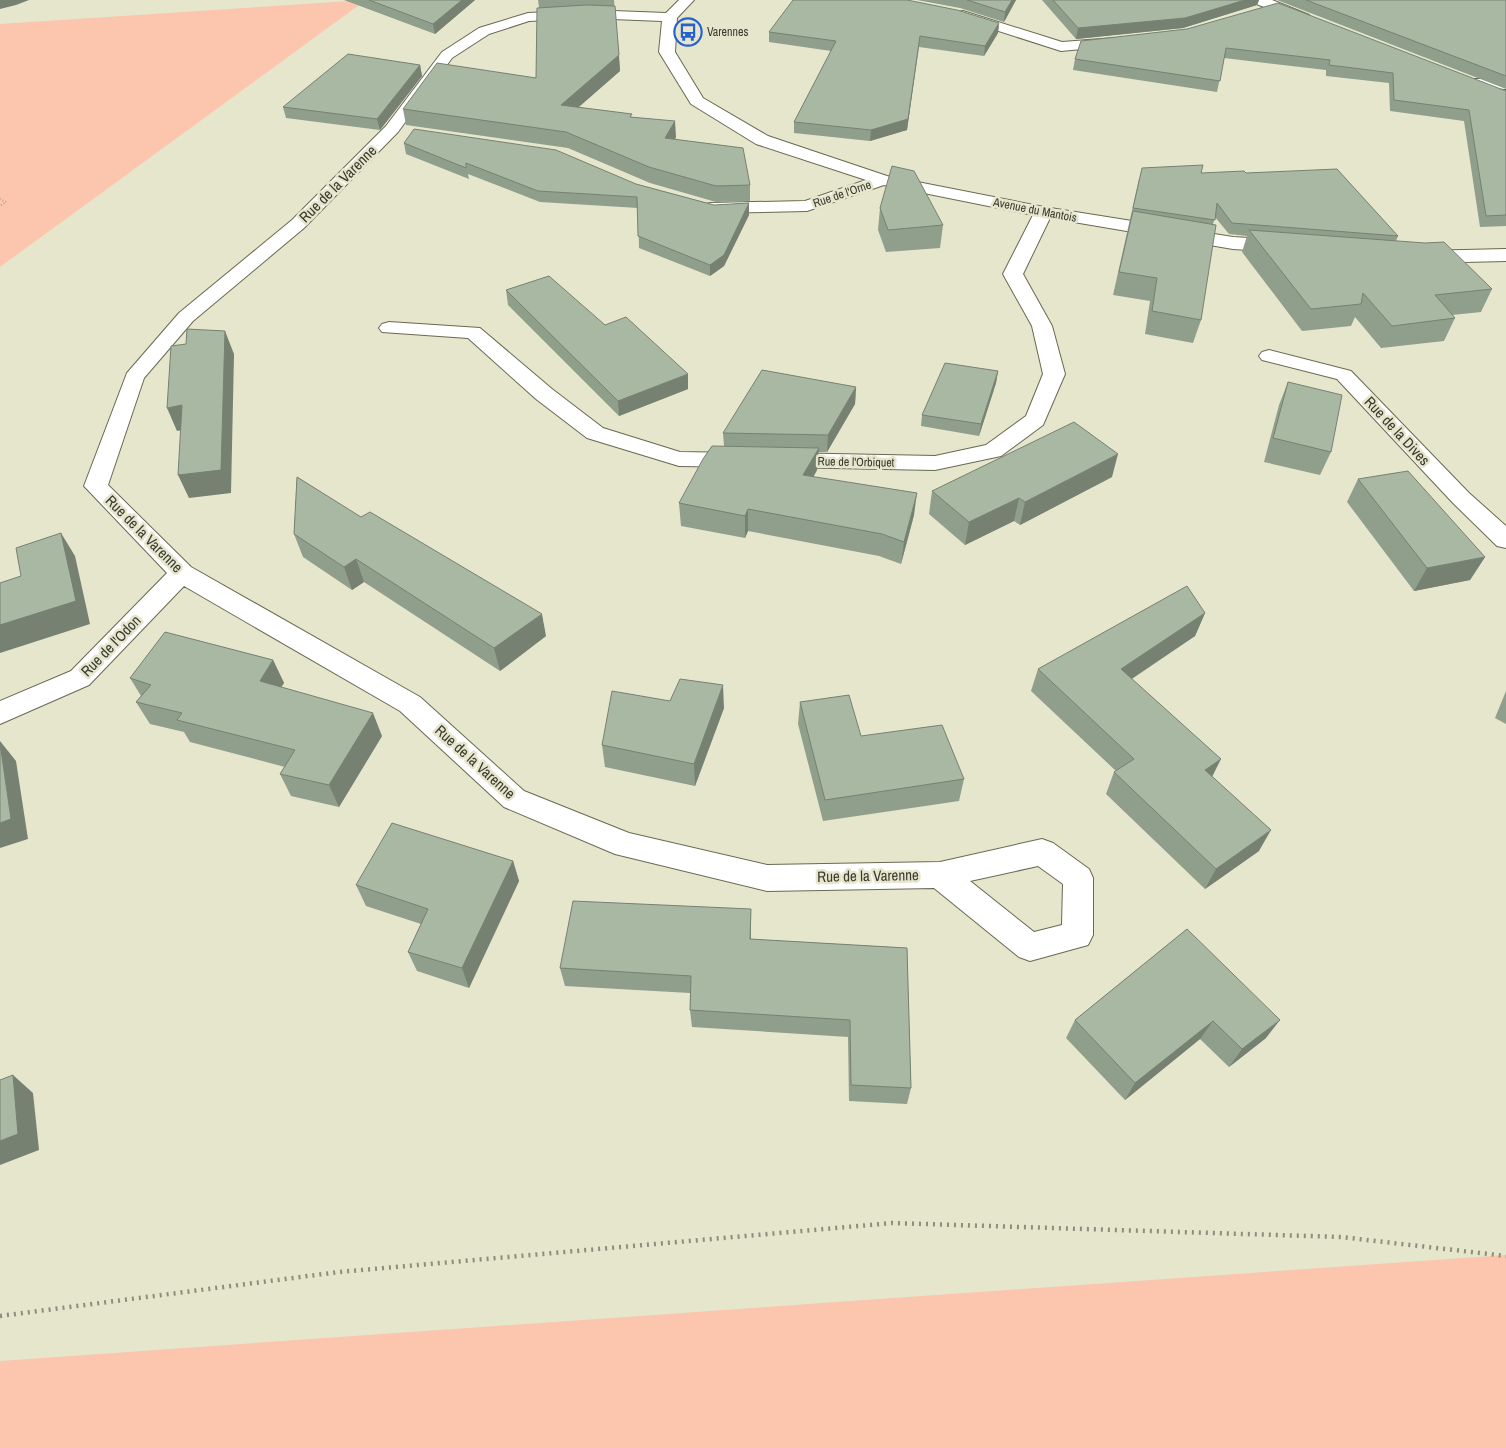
<svg xmlns="http://www.w3.org/2000/svg" width="1506" height="1448" font-family="'Archivo Narrow',sans-serif">
<rect width="100%" height="100%" fill="#e6e6cd"/>
<g fill="#fcc5ad">
<polygon points="366,0 0,267 0,24"/>
<polygon points="1506,1255 1506,1448 0,1448 0,1361"/>
</g>
<g fill="none" stroke-linecap="round" stroke-linejoin="round">
<g stroke="#696953" stroke-width="2">
<g id="minor">
<path d="M679 0H694L677 18 675 52 703 98 768 136 887 176 1044 207 1233 237 1281 240 1288 242 1290 246 1288 250 1281 252 1233 249 1050 218 1023 274 1052 326 1065 374 1043 425 1001 456 935 470 781 467 773 465 770 460 773 455 781 453 935 456 986 445 1026 416 1043 374 1032 326 1003 274 1033 215 884 185 807 211 711 213 705 212 702 208 705 204 711 203 805 201 866 180 756 144 691 104 659 52 662 21 587 18 529 21 489 34 452 58 398 132 304 228 193 321 144 378 108 485 191 567 420 697 524 791 629 833 767 865 940 862 1042 839 1053 843 1089 869 1093 878V935L1088 945 1030 961 1019 957 934 888 767 891 615 854 504 807 400 711 184 586 89 685 0 724V701L71 671 167 573 84 486 127 373 179 313 292 220 386 126 442 52 479 28 528 13 587 10 666 13ZM1038 866 1063 884 1062 925 1034 932 970 881Z"/>
<polygon points="1252,0 1272,0 1309,15 1311,18 1309,21 1299,21 1254,3"/>
<polygon points="963,11 1062,42 1115,38 1120,39 1122,42 1120,45 1115,46 1061,51 958,18 956,15 958,12"/>
<polygon points="1475,79 1506,79 1506,89 1469,87 1467,84 1469,81"/>
<polygon points="1506,249 1506,261 1421,263 1414,261 1412,257 1414,253 1421,251"/>
<polygon points="389,322 480,328 552,389 603,428 680,452 741,453 749,455 752,460 749,465 741,467 679,466 587,438 536,399 468,338 382,332 379,328 382,324"/>
<polygon points="1269,350 1351,371 1469,493 1506,526 1506,548 1497,546 1453,503 1337,379 1262,360 1259,356 1262,352"/>
</g>
</g>
<polyline stroke="#8d8d7c" stroke-width="2" stroke-dasharray="0.5 2.5" stroke-linecap="butt" points="0,199 6,202 0,206"/>
<polyline stroke="#8d8d7c" stroke-width="4.5" stroke-dasharray="2 5" stroke-linecap="butt" points="0,1316 339,1272 892,1223 1341,1237 1506,1256"/>
<use href="#minor" fill="#fff" fill-rule="evenodd"/>
</g>
<g fill="#909e8c">
<polygon points="344,0 475,0 435,34"/>
<polygon points="538,0 614,0 620,71 578,107 632,117 676,137 675,139 750,185 750,201 716,202 650,183 568,148 406,125 403,109 536,78 539,7"/>
<polygon points="917,0 1016,0 1004,22 960,8"/>
<polygon points="1042,0 1259,0 1257,5 1183,28 1076,39"/>
<polygon points="1277,0 1506,0 1506,89"/>
<polygon points="999,23 998,33 984,56 919,47 907,130 870,141 794,133 794,122 831,51 769,42 769,32"/>
<polygon points="1187,29 1506,91 1506,226 1480,227 1464,121 1390,111 1389,83 1326,76 1326,70 1224,58 1217,92 1073,70 1075,59"/>
<polygon points="420,65 422,76 380,130 286,118 283,107"/>
<polygon points="404,143 636,184 714,205 749,203 749,215 724,266 710,276 639,248 638,208 540,202 468,174 469,179 406,154"/>
<polygon points="1201,173 1246,173 1398,236 1396,241 1492,289 1481,312 1452,315 1455,318 1444,341 1381,348 1355,317 1351,326 1302,331 1242,252 1247,236 1229,234 1215,217 1213,224 1201,320 1193,343 1145,334 1150,301 1113,295 1139,179"/>
<polygon points="880,208 943,225 940,248 886,252 878,230"/>
<polygon points="506,290 605,325 688,389 619,416 508,305"/>
<polygon points="998,371 996,383 979,436 921,426 922,415"/>
<polygon points="1288,382 1331,452 1320,475 1264,462 1279,405"/>
<polygon points="856,387 855,404 827,452 818,452 817,470 813,477 914,515 901,564 879,556 748,531 745,538 681,526 679,503 724,446 723,433"/>
<polygon points="297,477 546,636 500,671 364,582 352,590 303,557 294,534"/>
<polygon points="1112,477 1020,525 1014,521 965,545 929,514 932,491"/>
<polygon points="1358,479 1485,557 1470,580 1414,591 1347,502"/>
<polygon points="1205,613 1195,636 1132,679 1212,776 1259,851 1205,889 1106,794 1114,772 1116,771 1031,691 1038,669"/>
<polygon points="273,660 284,683 281,687 382,736 339,807 291,796 280,774 285,767 190,742 184,732 150,724 136,702 141,696 130,678"/>
<polygon points="1506,691 1506,724 1495,718"/>
<polygon points="670,701 724,708 695,786 605,767 602,745"/>
<polygon points="800,702 861,736 964,779 959,801 823,821 798,724"/>
<polygon points="513,861 519,881 469,988 417,971 408,952 421,924 366,906 356,885"/>
<polygon points="751,909 751,939 907,948 911,1088 907,1104 849,1101 848,1037 692,1027 690,1010 690,993 565,986 560,968"/>
<polygon points="1187,929 1266,1038 1229,1067 1200,1039 1125,1100 1066,1038 1075,1020"/>
</g>
<g fill="#768172">
<polygon points="0,0 29,0 16,5 0,9"/>
<polygon points="462,0 475,0 435,34 433,24"/>
<polygon points="1012,0 1016,0 1004,22 1005,12"/>
<polygon points="1245,0 1259,0 1257,5 1183,28 1076,39 1078,28"/>
<polygon points="999,23 998,33 984,56 985,46"/>
<polygon points="920,36 907,130 870,141 871,130"/>
<polygon points="619,55 620,71 563,121 561,105"/>
<polygon points="420,65 422,76 380,130 377,119"/>
<polygon points="675,121 676,137 666,154 665,138"/>
<polygon points="749,203 749,215 724,266 710,276 710,265"/>
<polygon points="225,331 234,354 231,493 189,498 178,475"/>
<polygon points="998,371 996,383 979,436 981,424"/>
<polygon points="688,374 688,389 619,416 618,401"/>
<polygon points="856,387 855,404 827,452 828,435"/>
<polygon points="182,405 193,428 177,431 167,408"/>
<polygon points="819,448 817,470 802,498 803,475"/>
<polygon points="1118,454 1112,477 1020,525 1025,502"/>
<polygon points="917,493 914,515 901,564 904,542"/>
<polygon points="1019,498 1014,521 965,545 969,522"/>
<polygon points="748,509 748,531 745,538 745,516"/>
<polygon points="61,533 75,556 90,624 0,653 0,625"/>
<polygon points="1485,557 1470,580 1414,591 1427,568"/>
<polygon points="356,559 364,582 352,590 344,567"/>
<polygon points="1205,613 1195,636 1113,691 1121,669"/>
<polygon points="542,614 546,636 500,671 494,648"/>
<polygon points="273,660 284,683 271,703 260,681"/>
<polygon points="723,685 724,708 695,786 694,764"/>
<polygon points="373,713 382,736 339,807 329,785"/>
<polygon points="0,741 16,761 28,839 0,848"/>
<polygon points="1221,759 1210,781 1205,770"/>
<polygon points="1271,830 1259,851 1205,889 1216,869"/>
<polygon points="513,861 519,881 469,988 462,968"/>
<polygon points="751,909 751,927 750,957 750,939"/>
<polygon points="1280,1020 1266,1038 1229,1067 1242,1049"/>
<polygon points="1213,1021 1200,1039 1125,1100 1135,1083"/>
<polygon points="13,1075 33,1093 39,1150 0,1165 0,1141"/>
</g>
<g fill="#a8b8a3" stroke="#768172">
<polygon points="369,0 462,0 433,24"/>
<polygon points="793,0 907,0 957,10 999,23 985,46 920,36 908,119 871,130 794,122 836,41 769,32"/>
<polygon points="967,0 1012,0 1005,12"/>
<polygon points="1053,0 1245,0 1185,18 1078,28"/>
<polygon points="1306,0 1506,0 1506,76"/>
<polygon points="1278,3 1506,91 1506,215 1486,216 1469,110 1394,100 1393,73 1329,65 1330,60 1226,48 1220,81 1075,59 1081,41 1187,29"/>
<polygon points="586,5 615,6 619,55 561,105 632,114 630,117 675,121 665,138 743,148 750,185 716,186 649,167 566,132 403,109 437,63 536,78 537,8"/>
<polygon points="348,54 420,65 377,119 283,107"/>
<polygon points="414,129 556,150 636,184 714,205 749,203 724,255 710,265 638,236 637,197 538,191 466,163 466,168 404,143"/>
<polygon points="1203,165 1201,173 1244,171 1246,173 1337,169 1398,236 1232,223 1217,203 1215,220 1133,208 1142,168"/>
<polygon points="892,166 914,171 943,225 888,230 880,208"/>
<polygon points="1133,211 1216,225 1201,320 1152,311 1157,278 1119,272"/>
<polygon points="1249,230 1425,243 1444,242 1492,289 1435,295 1455,318 1392,326 1363,293 1361,304 1311,309"/>
<polygon points="549,276 605,325 626,317 688,374 618,401 506,290"/>
<polygon points="187,329 225,331 221,470 178,475 182,405 167,408 171,346 186,344"/>
<polygon points="945,363 998,371 981,424 922,415"/>
<polygon points="762,370 856,387 828,435 723,433"/>
<polygon points="1288,382 1342,395 1331,452 1273,438"/>
<polygon points="1074,422 1118,454 1025,502 1019,498 969,522 932,491"/>
<polygon points="712,446 819,448 803,475 917,493 904,542 882,534 748,509 745,516 679,503 703,459"/>
<polygon points="1408,471 1485,557 1427,568 1358,479"/>
<polygon points="297,477 361,517 370,512 542,614 494,648 356,559 344,567 294,534"/>
<polygon points="61,533 76,601 0,625 0,583 21,576 16,548"/>
<polygon points="1187,586 1205,613 1121,669 1221,759 1205,770 1271,830 1216,869 1114,772 1134,759 1038,669"/>
<polygon points="165,632 273,660 260,681 373,713 329,785 280,774 295,750 177,720 182,713 136,702 151,685 130,678"/>
<polygon points="680,679 723,685 694,764 602,745 612,691 670,701"/>
<polygon points="849,695 861,736 942,725 964,779 825,800 800,702"/>
<polygon points="0,743 11,819 0,823"/>
<polygon points="392,823 513,861 462,968 408,952 428,909 356,885"/>
<polygon points="573,901 751,909 750,939 907,948 911,1088 851,1085 850,1020 690,1010 691,976 560,968"/>
<polygon points="1187,929 1280,1020 1242,1049 1213,1021 1135,1083 1075,1020"/>
<polygon points="13,1075 18,1134 0,1141 0,1080"/>
</g>
<defs>
<g id="bus-ring" transform="scale(1.4375)"><circle r="9.5" fill="#e6e6cd" stroke="#2561ce" stroke-width="1.5"/><path d="M-5-6H5V4H4V6H2V4H-2V6H-4V4H-5ZM-3.5-4V0h7V-4ZM-3.5 1.2v1.5H-2V1.2ZM2 1.2v1.5H3.5V1.2Z" fill="#2561ce"/></g>
</defs>
<g fill-rule="evenodd">
<use href="#bus-ring" x="688" y="32"/>
</g>
<g text-anchor="middle" stroke-width="5" stroke-linejoin="round" paint-order="stroke">
<g font-size="12" fill="#39392f" stroke="#e6e6cd" text-anchor="start">
<text x="707" y="36">Varennes</text>
</g>
<g font-size="12" fill="#39392f" stroke="#e6e6cd">
<text transform="translate(842 194) rotate(-19)" y="4">Rue de l'Orne</text>
<text transform="translate(1035 210) rotate(11)" y="4">Avenue du Mantois</text>
<text transform="translate(856 462) rotate(1)" y="4">Rue de l'Orbiquet</text>
</g>
<g font-size="15" fill="#39392f" stroke="#e6e6cd">
<text transform="translate(338 184) rotate(-45)" y="5">Rue de la Varenne</text>
<text transform="translate(1397 431) rotate(47)" y="5">Rue de la Dives</text>
<text transform="translate(144 534) rotate(45)" y="5">Rue de la Varenne</text>
<text transform="translate(111 646) rotate(-46)" y="5">Rue de l'Odon</text>
<text transform="translate(475 762) rotate(42)" y="5">Rue de la Varenne</text>
<text transform="translate(868 876) rotate(-1)" y="5">Rue de la Varenne</text>
</g>
</g>
</svg>
